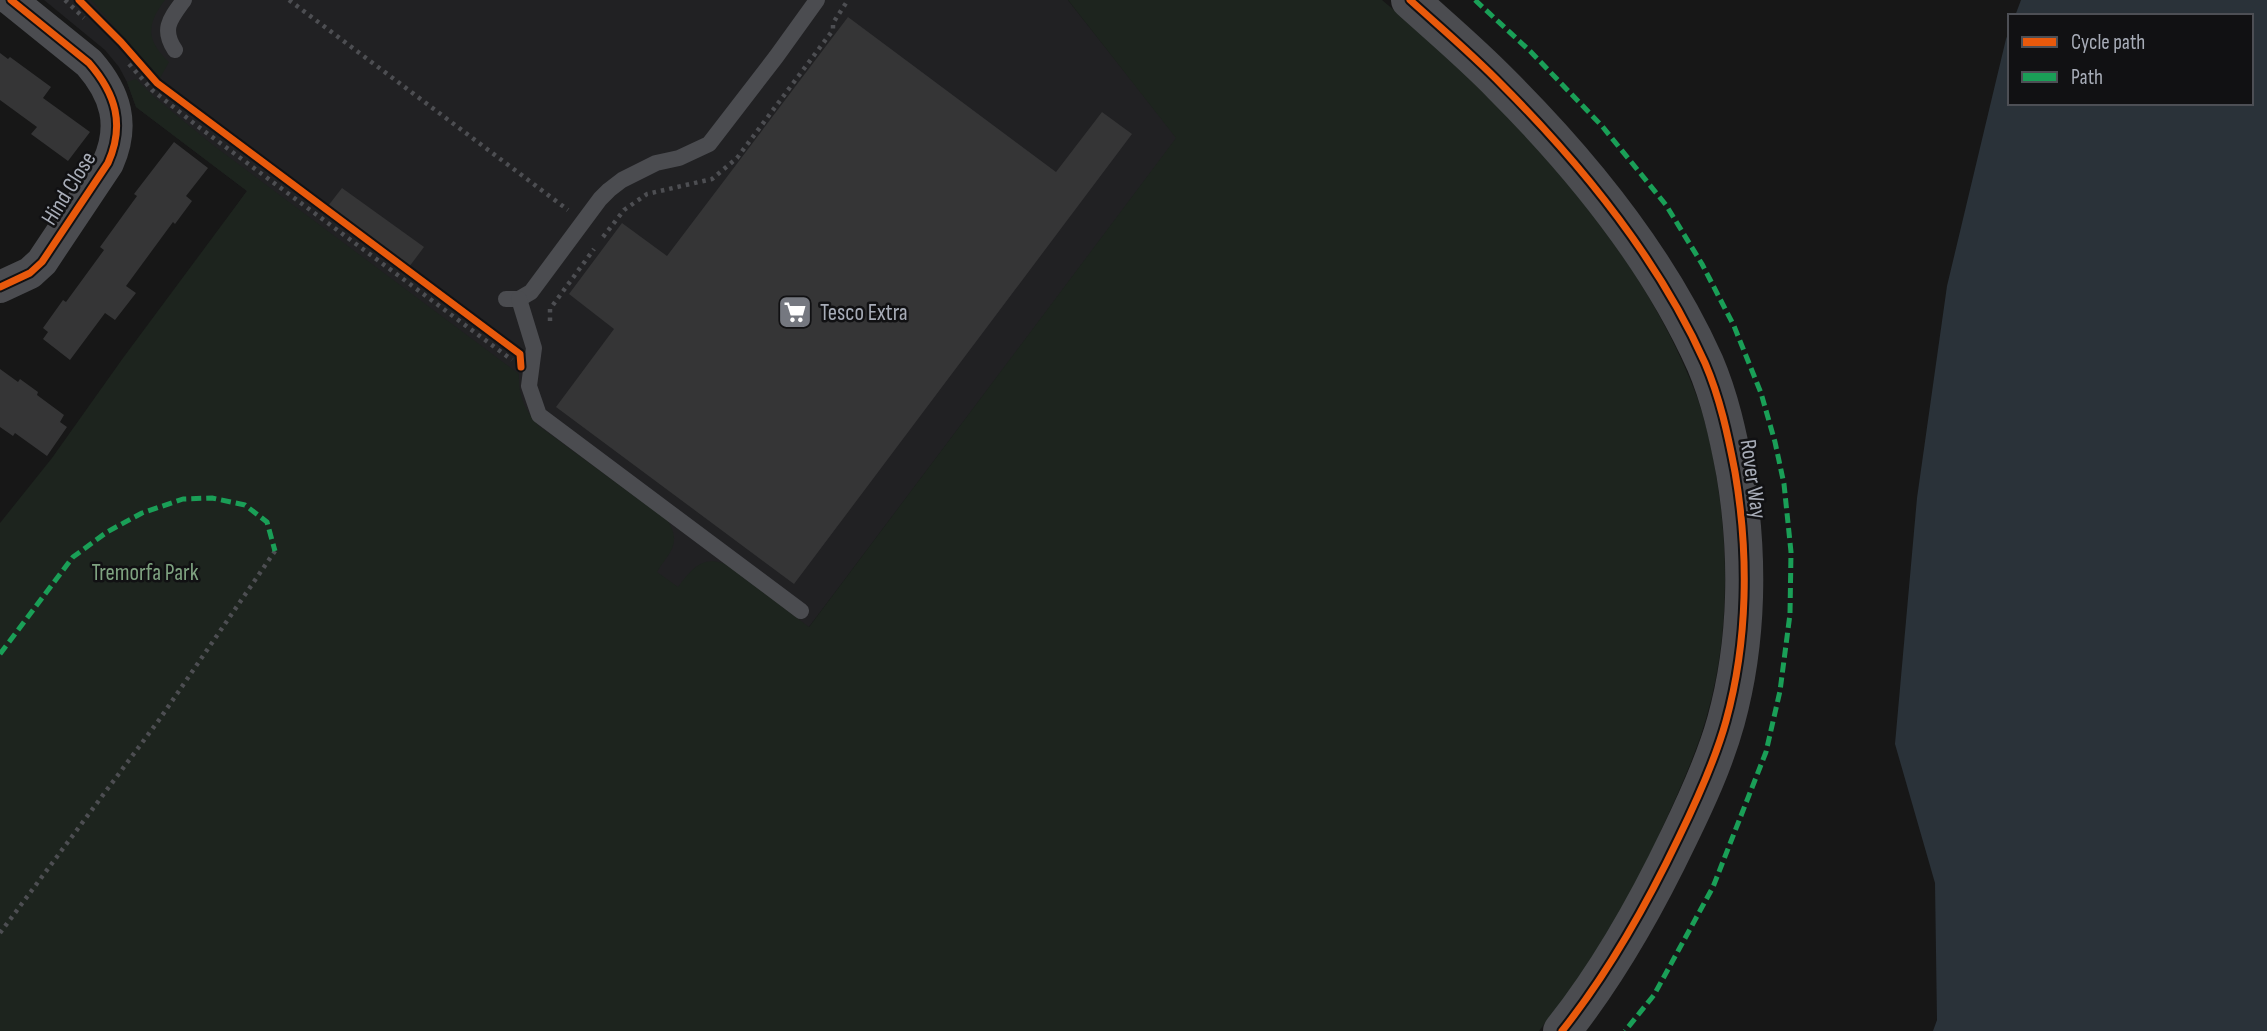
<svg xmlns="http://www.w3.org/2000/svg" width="2267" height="1031" font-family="'Sofia Sans Condensed',sans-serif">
<rect width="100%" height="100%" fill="#171717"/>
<polygon fill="#212123" points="44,0 1068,0 1177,138 809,627 676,595 211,241 247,191 136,107 127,82 119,67 105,50"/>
<g fill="#1d241e">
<path d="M91 0H165C146 25 146 40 169 62L160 78Z"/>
<path d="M1068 0H1382C1506 103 1630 232 1692 384 1707 420 1715 462 1720 501 1730 579 1726 663 1700 738 1688 772 1673 805 1658 837 1639 879 1617 920 1593 959 1577 984 1557 1007 1539 1031H0V523L52 458 123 358 247 191 136 107 127 82 136 79 153 96 213 145 519 374C518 395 525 411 539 426L668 521C682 545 669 552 657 572L678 587C691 570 702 555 725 564L809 627 1176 138Z"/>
</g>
<polygon fill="#2a3239" points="2021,0 2267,0 2267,1031 1933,1031 1937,1020 1935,883 1895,744 1917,498 1947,286 2006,39 2010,29 2010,103 2251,103 2251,16 2015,16"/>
<g fill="#353536">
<polygon points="848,17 1056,172 1102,112 1132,134 794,584 556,407 614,329 569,294 622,223 667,256"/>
<polygon points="0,53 8,59 10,57 51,87 43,98 90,132 68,161 31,134 37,127 0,100"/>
<polygon points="174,142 208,168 186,196 192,201 175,224 173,222 126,286 136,293 115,320 105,313 70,360 43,339 48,332 43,328 63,300 66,302 104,250 100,247 137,196 134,194"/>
<polygon points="342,188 424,247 409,267 328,206"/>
<polygon points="0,369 18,382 20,379 38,392 37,395 64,415 60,422 67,427 47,456 15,433 13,436 0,427"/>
</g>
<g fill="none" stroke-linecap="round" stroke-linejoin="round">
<g stroke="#4d4e52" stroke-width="4.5" stroke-dasharray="3.5 5" stroke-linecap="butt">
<polyline points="65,0 84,18"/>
<polyline points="289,0 568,210"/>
<polyline points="129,64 152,90 196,125 512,360"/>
<polyline points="603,237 624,210 647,194 712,179 737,158 833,30 833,23 848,0"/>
<polyline points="550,321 550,309 594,249"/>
<polyline points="0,933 159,720 275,551"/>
</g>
<g stroke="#4b4c50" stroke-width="16">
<path d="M175 50C161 29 170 19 184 0"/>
<polyline points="506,299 519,299 531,292 600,199 609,190 622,180 656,163 679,158 709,144 776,57 817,0"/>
<polyline points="519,299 534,348 529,386 539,415 801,611"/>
</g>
<path stroke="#4b4c50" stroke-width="32" d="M0 287 30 273 42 262 108 163C125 125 116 94 89 63L11 0"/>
<path stroke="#4b4c50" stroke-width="38" d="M1410 0C1441 28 1473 55 1502 85 1583 166 1658 258 1705 363 1720 398 1728 435 1735 472 1749 554 1748 641 1726 721 1715 761 1697 800 1679 837 1646 906 1609 972 1562 1031"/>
<g stroke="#1a9f57" stroke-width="5" stroke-dasharray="10 5" stroke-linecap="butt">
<polyline points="1475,0 1530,51 1602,126 1666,205 1702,264 1734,326 1761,393 1775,442 1784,484 1791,552 1790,614 1780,691 1766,752 1713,887 1654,995 1625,1031"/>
<polyline points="0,654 73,557 107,532 142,513 183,499 212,498 245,505 267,522 275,551"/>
</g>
<g stroke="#111113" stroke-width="11">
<g id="cycleway">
<polyline points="79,0 121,42 157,83 520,354 521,367"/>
<path d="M1410 0C1441 28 1473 55 1502 85 1583 166 1658 258 1705 363 1720 398 1728 435 1735 472 1749 554 1748 641 1726 721 1715 761 1697 800 1679 837 1646 906 1609 972 1562 1031"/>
<path d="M0 287 30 273 42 262 108 163C125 125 116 94 89 63L11 0"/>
</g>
</g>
<use href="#cycleway" stroke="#e8590c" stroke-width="7"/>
</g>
<defs>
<g id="supermarket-square" transform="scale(1.75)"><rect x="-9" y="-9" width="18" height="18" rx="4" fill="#757880" stroke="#111113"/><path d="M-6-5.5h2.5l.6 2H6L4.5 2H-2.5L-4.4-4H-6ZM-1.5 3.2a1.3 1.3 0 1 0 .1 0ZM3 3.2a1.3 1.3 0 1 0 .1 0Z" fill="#fff"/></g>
</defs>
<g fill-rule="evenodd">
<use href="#supermarket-square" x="795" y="312"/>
</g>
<g text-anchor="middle" stroke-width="5" stroke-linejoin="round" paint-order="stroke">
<g font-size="23" fill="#a8adb8" stroke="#111113">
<text transform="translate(68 188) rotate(-58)" y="8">Hind Close</text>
<text transform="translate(1754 479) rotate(82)" y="8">Rover Way</text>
</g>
<g font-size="23" fill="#a8adb8" stroke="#111113" text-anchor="start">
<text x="820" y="320">Tesco Extra</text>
</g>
<g font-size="23" fill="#7fa381" stroke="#111113">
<text x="145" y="580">Tremorfa Park</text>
</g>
</g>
<rect x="2008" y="14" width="245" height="91" fill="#111113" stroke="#4d4f55" stroke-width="2"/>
<rect x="2022" y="37" width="35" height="10" fill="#e8590c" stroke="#4d4f55" stroke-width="2"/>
<text x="2071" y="49" font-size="21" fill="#a8adb8">Cycle path</text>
<rect x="2022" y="72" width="35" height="10" fill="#1a9f57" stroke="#4d4f55" stroke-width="2"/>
<text x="2071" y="84" font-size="21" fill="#a8adb8">Path</text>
</svg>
